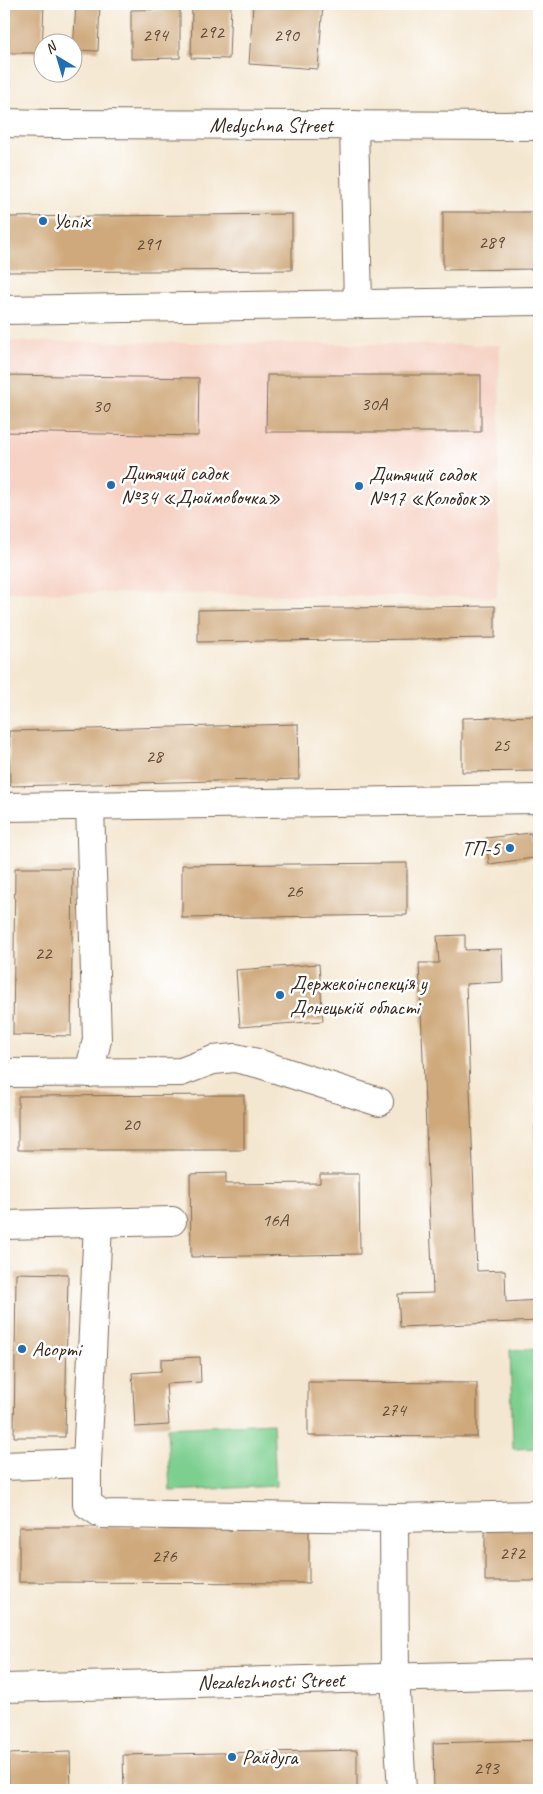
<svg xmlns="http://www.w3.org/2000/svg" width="543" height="1794" font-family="Caveat,sans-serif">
<rect width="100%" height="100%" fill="#fff"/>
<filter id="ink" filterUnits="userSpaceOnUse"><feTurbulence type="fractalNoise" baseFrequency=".02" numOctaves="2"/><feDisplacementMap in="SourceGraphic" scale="10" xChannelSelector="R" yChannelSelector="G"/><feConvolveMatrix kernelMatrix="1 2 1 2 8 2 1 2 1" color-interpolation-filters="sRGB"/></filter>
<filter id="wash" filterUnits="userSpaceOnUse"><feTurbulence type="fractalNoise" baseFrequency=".0096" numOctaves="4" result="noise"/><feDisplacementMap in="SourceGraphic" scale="20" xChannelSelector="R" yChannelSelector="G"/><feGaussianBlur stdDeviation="1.12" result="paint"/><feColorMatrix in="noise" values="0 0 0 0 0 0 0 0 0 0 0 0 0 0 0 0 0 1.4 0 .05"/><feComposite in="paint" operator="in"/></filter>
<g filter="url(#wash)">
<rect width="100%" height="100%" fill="#f4e7d1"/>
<polygon fill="#f6d2c4" points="4,341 500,345 497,597 4,592"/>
<g fill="#7dcf90" stroke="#5c7c57">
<polygon points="539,1349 539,1448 513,1449 510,1350"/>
<polygon points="273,1423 276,1486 170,1491 167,1428"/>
</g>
<g id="blocks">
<g fill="#cfa97c">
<polygon points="7,4 44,4 42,53 7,53"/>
<polygon points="76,4 100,4 98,51 73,50"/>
<polygon points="192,4 231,4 229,59 191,58"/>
<polygon points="253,4 323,4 318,69 249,64"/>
<polygon points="180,9 180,58 131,59 131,10"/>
<polygon points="443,212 539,212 539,269 443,270"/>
<polygon points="292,214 292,270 4,272 4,217"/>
<polygon points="4,375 199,378 198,436 4,432"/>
<polygon points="267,375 481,375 481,432 266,432"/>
<polygon points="495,606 495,638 198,642 198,610"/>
<polygon points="539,716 539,771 462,772 462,718"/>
<polygon points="298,724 299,779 10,786 9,731"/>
<polygon points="531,833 534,858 489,864 486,838"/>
<polygon points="407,863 407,915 182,918 182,865"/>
<polygon points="15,868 73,868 71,1036 13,1035"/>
<polygon points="465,935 465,950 502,949 503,982 466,984 477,1271 505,1270 506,1302 539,1300 539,1321 400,1327 398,1294 433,1293 419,963 439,963 437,936"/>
<polygon points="319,964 323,1021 240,1027 236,970"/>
<polygon points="244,1095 244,1150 18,1150 18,1096"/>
<polygon points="535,1125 539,1125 539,1180 536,1180"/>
<polygon points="226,1173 226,1184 320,1183 320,1174 359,1174 360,1254 191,1257 190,1174"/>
<polygon points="16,1273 68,1274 65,1437 14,1437"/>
<polygon points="200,1357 201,1382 166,1384 169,1425 135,1427 132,1373 161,1371 161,1359"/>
<polygon points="308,1382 477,1383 477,1437 308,1436"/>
<polygon points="539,1522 539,1581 485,1581 485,1523"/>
<polygon points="19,1527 309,1527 309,1583 19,1582"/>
<polygon points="539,1740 539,1790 434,1790 433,1743"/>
<polygon points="357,1750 357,1790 124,1790 123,1755"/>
<polygon points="70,1752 71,1790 9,1790 8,1754"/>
</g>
</g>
</g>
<g filter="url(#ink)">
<use href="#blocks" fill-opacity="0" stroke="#7c6c5d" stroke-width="1"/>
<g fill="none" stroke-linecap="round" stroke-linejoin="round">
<g stroke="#7c6c5d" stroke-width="30">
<g id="minor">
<polyline points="4,123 49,124 539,126"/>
<polyline points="354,125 358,304"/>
<polyline points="4,310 539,301"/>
<polyline points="4,807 539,799"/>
<polyline points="4,1073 181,1072 213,1060 235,1058 257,1063 379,1102"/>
<polyline points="89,1073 97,1040 90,806"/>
<polyline points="98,1223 87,1463 87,1504 102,1514 394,1518 539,1515"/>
<polyline points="4,1225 172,1221"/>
<polyline points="4,1466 87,1463"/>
<polyline points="394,1518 395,1678 402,1790"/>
<polyline points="4,1688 539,1674"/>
</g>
</g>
<use href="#minor" stroke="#fff" stroke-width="28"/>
</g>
</g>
<g fill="#1f6fb2" stroke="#fff" stroke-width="2">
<circle cx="43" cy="221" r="5"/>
<circle cx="111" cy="485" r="5"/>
<circle cx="359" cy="486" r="5"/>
<circle cx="510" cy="848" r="5"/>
<circle cx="280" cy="995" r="5"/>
<circle cx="22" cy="1349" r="5"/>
<circle cx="232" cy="1757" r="5"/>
</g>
<g text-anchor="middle" stroke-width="5" stroke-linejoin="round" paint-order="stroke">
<g font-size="19" fill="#604a36">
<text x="211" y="38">292</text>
<text x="155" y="41">294</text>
<text x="286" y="41">290</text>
<text x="491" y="248">289</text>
<text x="148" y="250">291</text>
<text x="374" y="410">30А</text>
<text x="101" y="412">30</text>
<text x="501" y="751">25</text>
<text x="154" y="762">28</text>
<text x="294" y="897">26</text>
<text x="43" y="959">22</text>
<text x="131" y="1130">20</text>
<text x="275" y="1226">16А</text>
<text x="393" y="1416">274</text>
<text x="512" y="1559">272</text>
<text x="164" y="1562">276</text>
<text x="486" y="1774">293</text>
</g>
<g font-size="21" fill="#3b2a1e" stroke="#fff">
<text x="271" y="132">Medychna Street</text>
<text transform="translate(271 1681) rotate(-1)" y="7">Nezalezhnosti Street</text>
</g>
<g font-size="21" fill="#3b2a1e" stroke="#fff" text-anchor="start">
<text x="53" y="228">Успіх</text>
<text x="121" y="480">Дитячий садок<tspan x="121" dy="24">№34 «Дюймовочка»</tspan></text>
<text x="369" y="481">Дитячий садок<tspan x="369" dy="24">№17 «Колобок»</tspan></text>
<text x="500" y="855" text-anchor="end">ТП-5</text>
<text x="290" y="990">Держекоінспекція у<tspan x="290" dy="24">Донецькій області</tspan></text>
<text x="32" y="1356">Асорті</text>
<text x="242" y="1764">Райдуга</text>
</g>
</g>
<rect width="543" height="1794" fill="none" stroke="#fff" stroke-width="20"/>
<g transform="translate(58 58) rotate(322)"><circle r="24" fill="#ffffff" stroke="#b1aaa5"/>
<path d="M0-4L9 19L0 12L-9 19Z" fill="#1f6fb2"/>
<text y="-8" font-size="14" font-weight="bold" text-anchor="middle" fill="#3b2a1e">N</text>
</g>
</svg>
